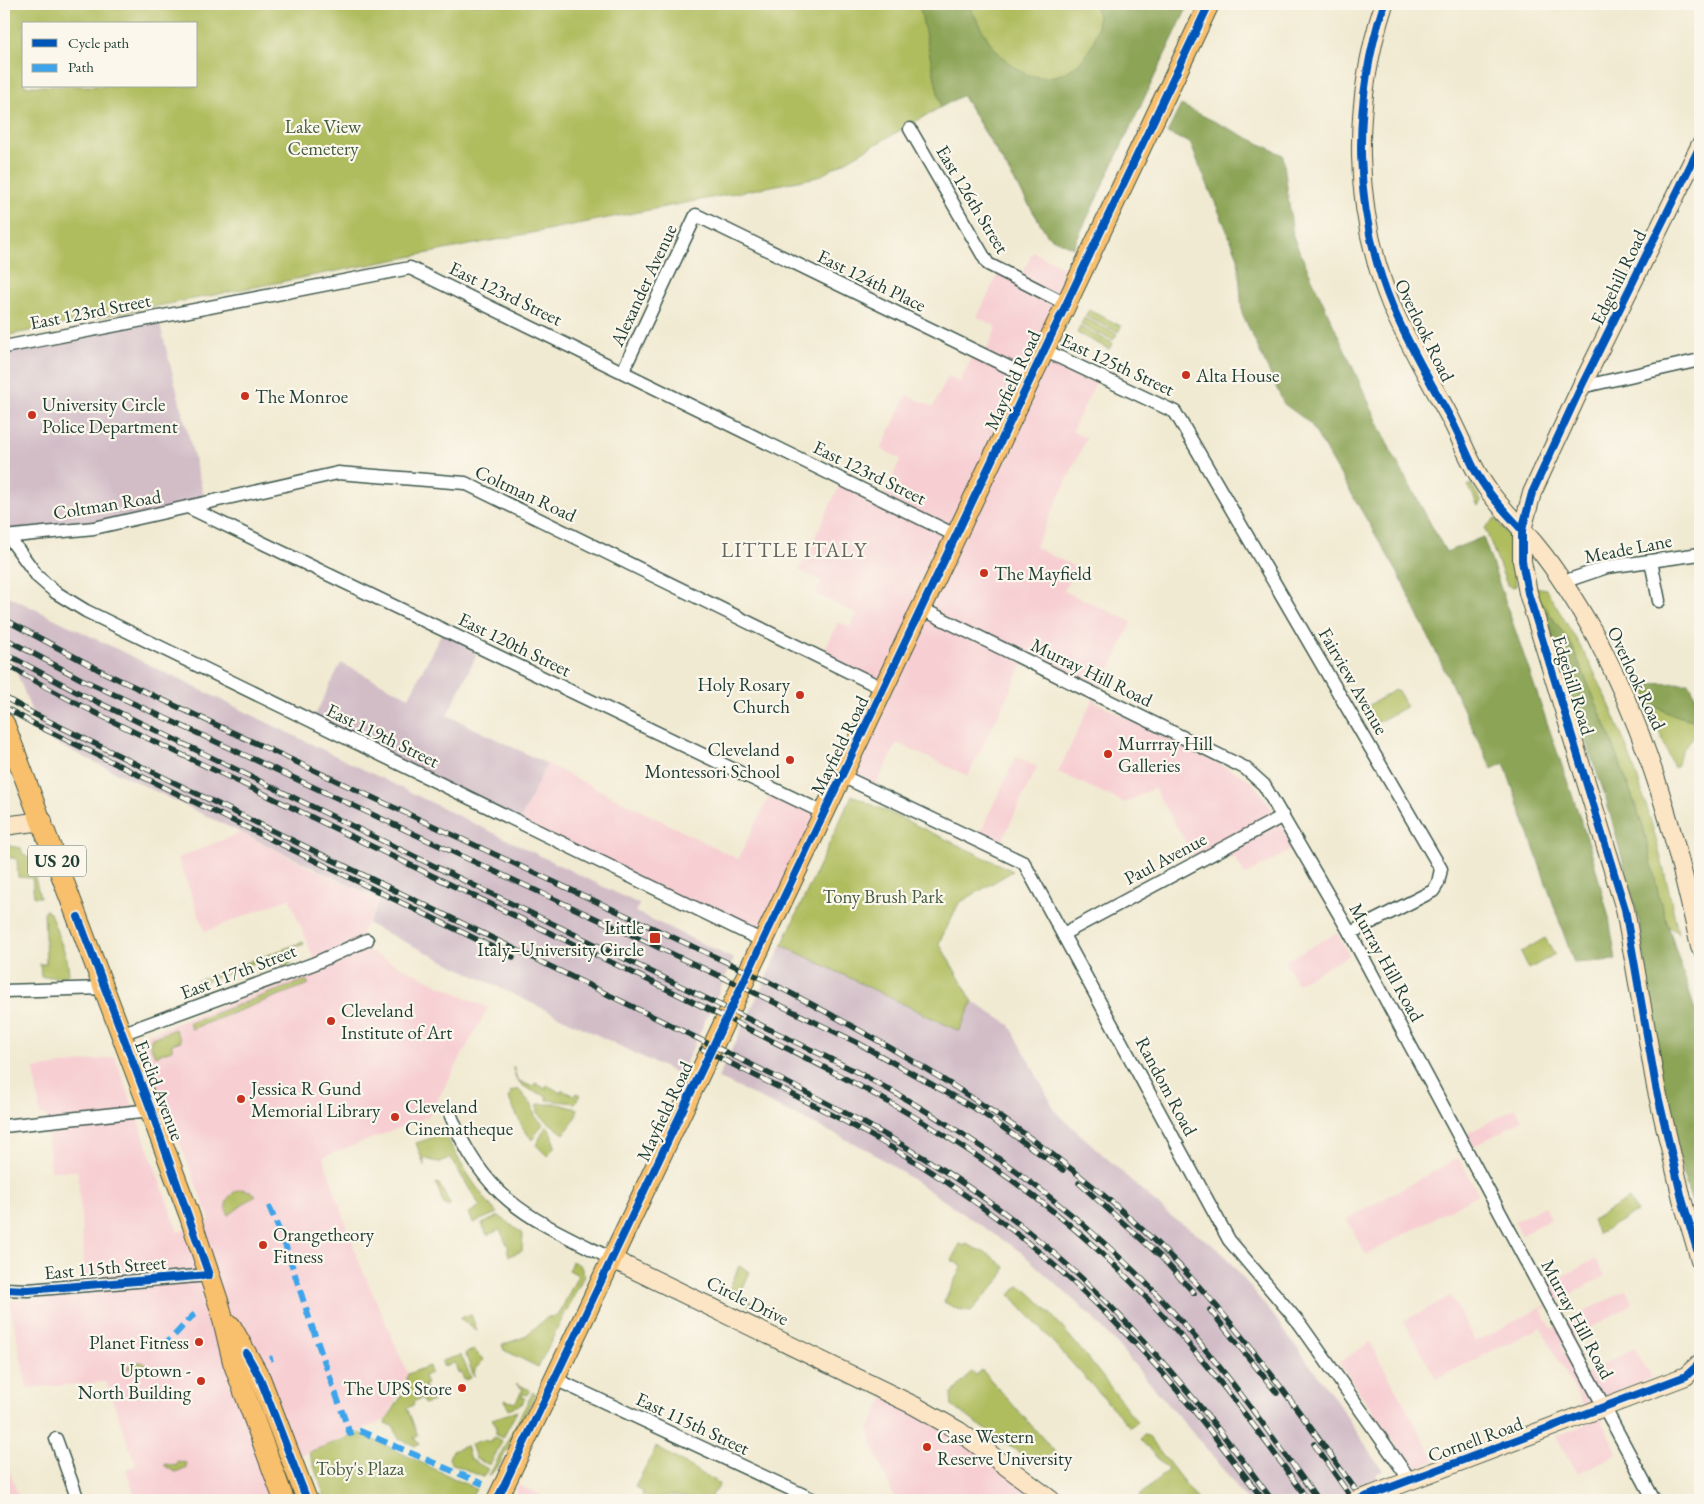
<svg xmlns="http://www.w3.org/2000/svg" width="1704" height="1504" font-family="'EB Garamond',serif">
<rect width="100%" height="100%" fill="#fbf7ec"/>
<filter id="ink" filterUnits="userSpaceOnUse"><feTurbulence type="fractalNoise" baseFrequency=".02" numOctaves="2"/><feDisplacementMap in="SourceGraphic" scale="10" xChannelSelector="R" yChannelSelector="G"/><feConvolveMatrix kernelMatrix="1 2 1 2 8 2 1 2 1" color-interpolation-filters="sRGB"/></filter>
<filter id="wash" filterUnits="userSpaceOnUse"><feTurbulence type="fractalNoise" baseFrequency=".0096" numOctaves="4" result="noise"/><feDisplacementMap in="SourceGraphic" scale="20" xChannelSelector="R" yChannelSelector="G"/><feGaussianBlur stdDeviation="1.12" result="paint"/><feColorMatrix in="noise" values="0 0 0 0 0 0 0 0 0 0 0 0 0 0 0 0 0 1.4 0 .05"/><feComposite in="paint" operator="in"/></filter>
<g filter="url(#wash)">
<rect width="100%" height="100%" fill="#f1ead2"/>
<g fill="#f7cfd3">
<polygon points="1033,252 1080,275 1044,350 1099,376 1072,431 1087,438 1035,547 1075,567 1064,591 1132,622 1095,702 1243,776 1252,782 1271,807 1293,849 1245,875 1235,858 1194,856 1154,788 1125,803 1058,772 1099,686 1029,652 968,776 897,743 873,791 842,776 884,689 821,658 838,622 850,627 857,614 816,594 822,581 799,570 843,479 882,498 901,459 881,449 907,395 933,407 948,376 960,382 975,351 984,355 997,327 977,317 999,272 1018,281"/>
<polygon points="1016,757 1037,767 998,849 977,839"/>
<polygon points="547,764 738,859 773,789 824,813 763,941 519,822"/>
<polygon points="240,833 379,901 362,933 370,952 488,1008 428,1117 323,1157 358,1259 408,1374 387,1419 266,1470 277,1500 136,1500 126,1469 136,1465 106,1382 27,1388 9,1300 86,1295 78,1171 51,1171 46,1115 40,1115 34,1069 115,1057 178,1232 210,1220 142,1046 143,1042 148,1034 318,969 289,898 205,932 178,858"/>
<polygon points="1337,933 1349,955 1297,984 1285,961"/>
<polygon points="1516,1108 1522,1120 1473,1147 1466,1134"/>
<polygon points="1458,1158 1479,1194 1366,1255 1347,1219"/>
<polygon points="1544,1206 1551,1219 1522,1235 1514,1222"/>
<polygon points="1595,1259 1605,1276 1541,1310 1552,1329 1626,1290 1633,1304 1560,1345 1578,1378 1634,1348 1652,1378 1609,1395 1602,1423 1618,1453 1577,1474 1556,1436 1592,1422 1541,1327 1436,1379 1404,1321 1451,1296 1475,1342 1555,1300 1547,1285"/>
<polygon points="1370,1342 1435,1461 1423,1466 1417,1467 1409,1464 1339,1363"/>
<polygon points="888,1391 1051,1500 895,1500 872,1443 869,1429"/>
<polygon points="4,1455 20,1500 4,1500"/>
<polygon points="519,1485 551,1500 512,1500"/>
</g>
<g fill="#d2bdc7">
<polygon points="158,317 206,504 4,537 4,347"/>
<polygon points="4,594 639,904 636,912 734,959 680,1075 368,924 380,900 41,736 4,639"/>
<polygon points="443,630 480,648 447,715 547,764 519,822 312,721 341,663 409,697"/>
<polygon points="782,945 958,1031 973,1002 1010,1025 1056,1112 1168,1214 1220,1250 1273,1315 1330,1392 1383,1471 1375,1474 1394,1500 1246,1500 1216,1460 1113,1340 1090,1315 1022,1253 870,1151 718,1078"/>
</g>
<g fill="#b0bd5f" stroke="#687d4a" fill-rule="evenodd">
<path d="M4 4H1189L1048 236 962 95 818 177 4 336ZM24 24H196V86H24Z"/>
<polygon points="1089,310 1121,326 1118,332 1085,316"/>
<polygon points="1084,318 1117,334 1113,340 1081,325"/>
<polygon points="1080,327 1113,343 1109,349 1077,333"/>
<polygon points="1468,485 1472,485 1481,501 1478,506"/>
<polygon points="1495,518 1513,542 1516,586 1512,587 1507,585 1485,528"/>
<path d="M1535 587 1546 589C1564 620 1584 650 1599 682 1637 762 1660 846 1678 933L1668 926 1659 897 1643 826 1610 736 1572 646 1538 597Z"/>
<polygon points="1395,690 1398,691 1407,706 1375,724 1366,707"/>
<path d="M1647 702 1671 714 1700 722V733C1688 741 1679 750 1678 765L1674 768Z"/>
<polygon points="852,795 1013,871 959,903 939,943 973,1002 959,1031 782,945"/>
<polygon points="4,845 21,848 23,854 30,858 40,897 34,897 32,878 18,877 17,859 6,857"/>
<polygon points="46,910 50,913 67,959 69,973 64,977 41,977 40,964 46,964 44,911"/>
<polygon points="1545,938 1555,954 1529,969 1521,952"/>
<polygon points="303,942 304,944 199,984 196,981"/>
<circle cx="286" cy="960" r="6"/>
<polygon points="306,980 309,984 191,1029 189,1023"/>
<polygon points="175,1029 181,1041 172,1044 172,1050 155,1056 150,1044 152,1038"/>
<path d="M513 1066 517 1080 533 1087 535 1083 546 1089 547 1085 561 1093 562 1090 574 1096 576 1093 580 1095 575 1103 547 1100V1096C530 1090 515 1087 513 1066Z"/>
<polygon points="518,1089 532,1105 535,1116 543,1124 532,1140 523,1128 508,1097 511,1096 510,1092"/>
<path d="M539 1104H558L577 1109C578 1118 570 1126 564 1134L539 1115 537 1107Z"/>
<polygon points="546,1126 549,1128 555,1146 547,1156 536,1145"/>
<path d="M440 1135 447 1138C461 1164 477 1191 497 1213L473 1223 469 1213 480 1206 450 1157 441 1163 423 1158 425 1167 416 1143Z"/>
<polygon points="436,1183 439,1184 450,1203 449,1207 444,1205"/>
<path d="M241 1189 250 1191 256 1195 229 1215C221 1204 230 1192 241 1189Z"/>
<polygon points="1629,1199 1637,1212 1598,1234 1592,1220"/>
<polygon points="499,1216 523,1234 522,1251 509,1256 507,1250 509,1249 500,1230 487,1235 482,1224"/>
<polygon points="960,1244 965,1246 966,1244 990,1255 1005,1267 1002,1277 971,1311 957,1309 944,1302 962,1266 951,1260"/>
<polygon points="572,1261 581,1266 584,1276 538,1367 504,1350 502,1345 524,1337 548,1317 558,1316 578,1275 569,1270"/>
<polygon points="739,1266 750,1272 739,1297 755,1304 753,1307 727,1294"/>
<path d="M1018 1286C1033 1284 1123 1403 1137 1422L1130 1427 1010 1295Z"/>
<polygon points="471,1314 477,1331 461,1319 461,1318"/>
<polygon points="474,1350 484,1360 475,1369 474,1377 465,1353"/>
<polygon points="461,1355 471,1378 464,1380 461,1372 458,1373 455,1363 443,1366 442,1361"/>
<polygon points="141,1362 149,1366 153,1372 127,1368 131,1363"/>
<polygon points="429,1366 431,1373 424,1376 427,1384 424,1385 433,1401 424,1404 422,1398 413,1402 414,1405 407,1408 418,1436 414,1438 419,1444 416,1446 399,1439 394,1427 385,1423 402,1395 408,1374"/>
<polygon points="982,1370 1055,1452 1037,1465 952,1406 951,1395 971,1372 976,1375"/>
<polygon points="515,1383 530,1390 527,1395 523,1394 522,1397 525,1398 522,1404 508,1409 505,1400 515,1403 523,1389"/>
<polygon points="533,1392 536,1394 498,1467 489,1476"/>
<polygon points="517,1411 503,1438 496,1435 496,1425 492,1419"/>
<polygon points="360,1433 476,1489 470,1500 326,1500 309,1452"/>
<polygon points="1144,1435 1148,1436 1198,1500 1135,1500 1168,1470 1140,1439"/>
<polygon points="494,1437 502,1441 490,1465 476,1459 471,1444 483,1440 491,1442"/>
<polygon points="466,1446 470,1459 488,1469 483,1477 451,1463 449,1458 452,1451"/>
<path d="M656 1447 720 1484 709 1500C697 1500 688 1499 677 1496 660 1493 662 1504 642 1495L643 1491 635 1487Z"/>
<polygon points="177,1461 186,1463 186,1468 175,1472 165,1466 165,1464 176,1466"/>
</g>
<g fill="#8ca456" stroke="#567045">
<path d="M919 4H969C981 29 994 55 1019 70 1062 96 1110 47 1095 4H1189L1073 248 1048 236 963 95 941 107Z"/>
<polygon points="1181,105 1283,155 1293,237 1391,451 1446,552 1483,537 1590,847 1609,918 1616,960 1574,963 1504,763 1492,769 1398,573 1310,423 1284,404 1242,313 1238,257 1190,143 1167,133"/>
<polygon points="1538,597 1572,646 1610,736 1643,826 1659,897 1700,1026 1700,1228 1681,1168 1661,1085 1639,921 1605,795 1565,684"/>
<polygon points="1689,683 1696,697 1700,696 1700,722 1671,714 1647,702 1639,684"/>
</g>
</g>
<g filter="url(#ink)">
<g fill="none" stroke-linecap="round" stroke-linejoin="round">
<g stroke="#3e574c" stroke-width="15">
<g id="street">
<polyline points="910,129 988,264 1066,304"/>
<polyline points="4,347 410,268 957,536"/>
<polyline points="1044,350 1175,412 1441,869 1438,883 1433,891 1350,933"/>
<polyline points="623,371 696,215 1031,378"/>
<polyline points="1581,387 1700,360"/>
<polyline points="190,508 824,813"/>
<polyline points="8,536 38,577 55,592 86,611 763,941"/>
<polyline points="4,537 94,528 338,473 465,483 884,689"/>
<polyline points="1651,561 1659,601"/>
<polyline points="1563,582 1607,567 1700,554"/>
<polyline points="922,609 1245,768 1264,785 1350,933 1654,1500"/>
<polyline points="842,776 1024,863 1229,1240 1300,1324 1410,1480"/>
<polyline points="1063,934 1283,816"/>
<polyline points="4,991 105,988"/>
<polyline points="121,1034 313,964 367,940"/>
<path d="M451 1116C486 1203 534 1220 612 1259"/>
<polyline points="4,1126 151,1110"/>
<polyline points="4,1289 28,1290 209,1275"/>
<polyline points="555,1379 814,1500"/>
<polyline points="56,1439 78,1500"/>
</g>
</g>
<g stroke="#3e574c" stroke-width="20">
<g id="secondary">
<path d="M1384 4C1352 103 1352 210 1392 307 1408 343 1428 377 1447 412 1461 437 1470 466 1488 490 1503 511 1522 528 1538 548 1560 575 1578 605 1595 635 1648 734 1676 837 1700 947"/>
<polyline points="1700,146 1581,387 1532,493 1522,530 1522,561 1528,593 1625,909 1656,1087 1682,1199 1700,1260"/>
<polyline points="4,826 43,821"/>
<polyline points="612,1259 915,1406 959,1431 1051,1500"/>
<polyline points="1372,1495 1678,1379 1686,1376 1700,1363"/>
</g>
</g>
<g stroke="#3e574c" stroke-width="22">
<g id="primary">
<polyline points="4,723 189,1214 220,1307 233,1362 284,1500"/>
<polyline points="231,1326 260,1378 307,1500"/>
<polyline points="497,1500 1209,4"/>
</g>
</g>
<use href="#street" stroke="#fff" stroke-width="12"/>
<use href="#secondary" stroke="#fce5c4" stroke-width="18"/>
<use href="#primary" stroke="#f8bf6c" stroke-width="20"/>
<g stroke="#1f3d34" stroke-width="5.5">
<g id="rail">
<path d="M4 619 107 674 767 981C914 1056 1057 1142 1174 1260 1246 1333 1303 1418 1363 1500"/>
<polyline points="4,638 81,679 724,978 856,1042 981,1112 1063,1170"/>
<path d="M4 653 77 692 853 1070C958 1125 1055 1193 1139 1276 1207 1344 1263 1423 1318 1500"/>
<path d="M4 663C84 711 174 750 258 791 398 859 537 927 677 994 810 1059 943 1122 1059 1216 1157 1296 1235 1397 1308 1500"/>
<path d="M4 697 32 713 750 1064C828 1103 905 1142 977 1193 1095 1275 1188 1385 1272 1500"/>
<polyline points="4,707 36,725 513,957"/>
<path d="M702 1049C775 1086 850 1121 919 1164 998 1214 1071 1275 1135 1343 1181 1391 1221 1445 1262 1498"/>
<polyline points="1079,1183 1161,1257 1194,1293"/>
<polyline points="1210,1310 1277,1393"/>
<polyline points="1314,1444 1353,1500"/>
</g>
</g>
<use href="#rail" stroke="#fbf7ec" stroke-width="4" stroke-dasharray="11" stroke-linecap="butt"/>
<g stroke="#3e574c" stroke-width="20" stroke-linecap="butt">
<polyline id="secondary-bridge" points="1357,1500 1372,1495"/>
</g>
<use href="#secondary-bridge" stroke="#fce5c4" stroke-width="18"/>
<g stroke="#3da4eb" stroke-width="6" stroke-dasharray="12 6" stroke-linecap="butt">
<polyline points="269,1206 286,1247 310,1321 350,1434 360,1431 483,1484"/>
<path d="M160 1346C176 1338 184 1321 199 1311"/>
<polyline points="270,1359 273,1358"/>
</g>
<g stroke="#fbf7ec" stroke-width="11">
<g id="cycleway">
<path d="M1384 4C1352 103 1352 211 1393 308 1408 344 1428 378 1447 412 1459 432 1466 454 1477 474 1489 495 1506 513 1522 530"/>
<polyline points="1700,146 1581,387 1532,493 1522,530 1522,561 1528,593 1625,909 1656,1087 1682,1199 1700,1260"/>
<polyline points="4,1289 28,1290 209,1275 151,1110 78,917"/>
<polyline points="246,1353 260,1378 307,1500"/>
<polyline points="497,1500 1209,4"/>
<polyline points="1357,1500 1678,1379 1686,1376 1700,1363"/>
</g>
</g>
<use href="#cycleway" stroke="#0057b8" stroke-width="8"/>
</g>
</g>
<g fill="#c8321e" stroke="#fbf7ec" stroke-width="2">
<circle cx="1186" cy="375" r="5"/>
<circle cx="245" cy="396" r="5"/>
<circle cx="32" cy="415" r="5"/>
<circle cx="984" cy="573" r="5"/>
<circle cx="800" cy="695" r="5"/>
<circle cx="1108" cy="754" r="5"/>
<circle cx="790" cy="760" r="5"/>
<rect x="649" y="932" width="12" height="12" rx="2.5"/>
<circle cx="331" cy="1021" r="5"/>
<circle cx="241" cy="1099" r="5"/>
<circle cx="395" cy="1117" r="5"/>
<circle cx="263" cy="1245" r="5"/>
<circle cx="199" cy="1342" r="5"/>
<circle cx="201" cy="1381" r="5"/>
<circle cx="462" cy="1388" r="5"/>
<circle cx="927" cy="1447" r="5"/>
</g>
<g text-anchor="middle" stroke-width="4.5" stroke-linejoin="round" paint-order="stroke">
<rect fill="#fbf7ec" stroke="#61756b" stroke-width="1" x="28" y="845.5" width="58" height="31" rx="4"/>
<g font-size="18" font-weight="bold" fill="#1f3d34">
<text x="57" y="867">US 20</text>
</g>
<g font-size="19" fill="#435d3f" stroke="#fbf7ec">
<text x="323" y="133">Lake View<tspan x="323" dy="22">Cemetery</tspan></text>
<text x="883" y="903">Tony Brush Park</text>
<text x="360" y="1475">Toby's Plaza</text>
</g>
<g font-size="19" fill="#1f3d34" stroke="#fbf7ec">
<text transform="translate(973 199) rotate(59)" y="7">East 126th Street</text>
<text transform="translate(1618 277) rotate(-64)" y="7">Edgehill Road</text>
<text transform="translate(872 280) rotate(26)" y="7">East 124th Place</text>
<text transform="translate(643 285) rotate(-65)" y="7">Alexander Avenue</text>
<text transform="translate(506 293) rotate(26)" y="7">East 123rd Street</text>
<text transform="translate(90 311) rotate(-11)" y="7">East 123rd Street</text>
<text transform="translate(1425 330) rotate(64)" y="7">Overlook Road</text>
<text transform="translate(1118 364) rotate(25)" y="7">East 125th Street</text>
<text transform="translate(1012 380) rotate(-65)" y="7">Mayfield Road</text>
<text transform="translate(870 472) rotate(26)" y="7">East 123rd Street</text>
<text transform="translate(526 493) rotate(25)" y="7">Coltman Road</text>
<text transform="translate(107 504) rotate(-9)" y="7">Coltman Road</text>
<text transform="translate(1628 548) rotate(-11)" y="7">Meade Lane</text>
<text transform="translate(515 644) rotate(26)" y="7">East 120th Street</text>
<text transform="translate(1092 672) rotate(26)" y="7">Murray Hill Road</text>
<text transform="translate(1637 678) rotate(65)" y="7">Overlook Road</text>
<text transform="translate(1354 681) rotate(60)" y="7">Fairview Avenue</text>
<text transform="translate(1574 685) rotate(73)" y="7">Edgehill Road</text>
<text transform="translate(383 735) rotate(26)" y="7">East 119th Street</text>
<text transform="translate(839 745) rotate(-64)" y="7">Mayfield Road</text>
<text transform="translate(1165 858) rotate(-28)" y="7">Paul Avenue</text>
<text transform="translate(1387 962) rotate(61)" y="7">Murray Hill Road</text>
<text transform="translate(238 971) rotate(-21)" y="7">East 117th Street</text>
<text transform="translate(1167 1086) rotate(62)" y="7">Random Road</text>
<text transform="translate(160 1090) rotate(69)" y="7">Euclid Avenue</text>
<text transform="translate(664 1111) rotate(-65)" y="7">Mayfield Road</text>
<text transform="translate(105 1267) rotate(-5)" y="7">East 115th Street</text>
<text transform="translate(748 1300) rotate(26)" y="7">Circle Drive</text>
<text transform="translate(1578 1319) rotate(62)" y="7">Murray Hill Road</text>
<text transform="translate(693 1423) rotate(25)" y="7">East 115th Street</text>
<text transform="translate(1475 1439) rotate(-20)" y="7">Cornell Road</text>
</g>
<g font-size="19" fill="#1f3d34" stroke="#fbf7ec" text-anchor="start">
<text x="1196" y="382">Alta House</text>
<text x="255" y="403">The Monroe</text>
<text x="42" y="411">University Circle<tspan x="42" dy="22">Police Department</tspan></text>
<text x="994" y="580">The Mayfield</text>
<text x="790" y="691" text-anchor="end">Holy Rosary<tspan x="790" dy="22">Church</tspan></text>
<text x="1118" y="750">Murrray Hill<tspan x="1118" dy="22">Galleries</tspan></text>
<text x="780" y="756" text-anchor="end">Cleveland<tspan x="780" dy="22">Montessori School</tspan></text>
<text x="644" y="934" text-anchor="end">Little<tspan x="644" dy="22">Italy–University Circle</tspan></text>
<text x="341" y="1017">Cleveland<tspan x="341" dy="22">Institute of Art</tspan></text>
<text x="251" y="1095">Jessica R Gund<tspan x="251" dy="22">Memorial Library</tspan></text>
<text x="405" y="1113">Cleveland<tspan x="405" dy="22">Cinematheque</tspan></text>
<text x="273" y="1241">Orangetheory<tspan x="273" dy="22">Fitness</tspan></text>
<text x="189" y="1349" text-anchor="end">Planet Fitness</text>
<text x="191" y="1377" text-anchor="end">Uptown -<tspan x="191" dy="22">North Building</tspan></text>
<text x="452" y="1395" text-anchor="end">The UPS Store</text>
<text x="937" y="1443">Case Western<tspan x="937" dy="22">Reserve University</tspan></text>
</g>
<g font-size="21" letter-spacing="1" fill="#64665e" stroke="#fbf7ec">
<text x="794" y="557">LITTLE ITALY</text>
</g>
</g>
<rect width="1704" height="1504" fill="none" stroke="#fbf7ec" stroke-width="20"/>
<rect x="22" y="22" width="175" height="65" fill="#fbf7ec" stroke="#a3ada2"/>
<rect x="32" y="39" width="25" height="8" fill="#0057b8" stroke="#a3ada2"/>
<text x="68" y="48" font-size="15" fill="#1f3d34">Cycle path</text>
<rect x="32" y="64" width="25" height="8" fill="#3da4eb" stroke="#a3ada2"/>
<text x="68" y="72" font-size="15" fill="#1f3d34">Path</text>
</svg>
